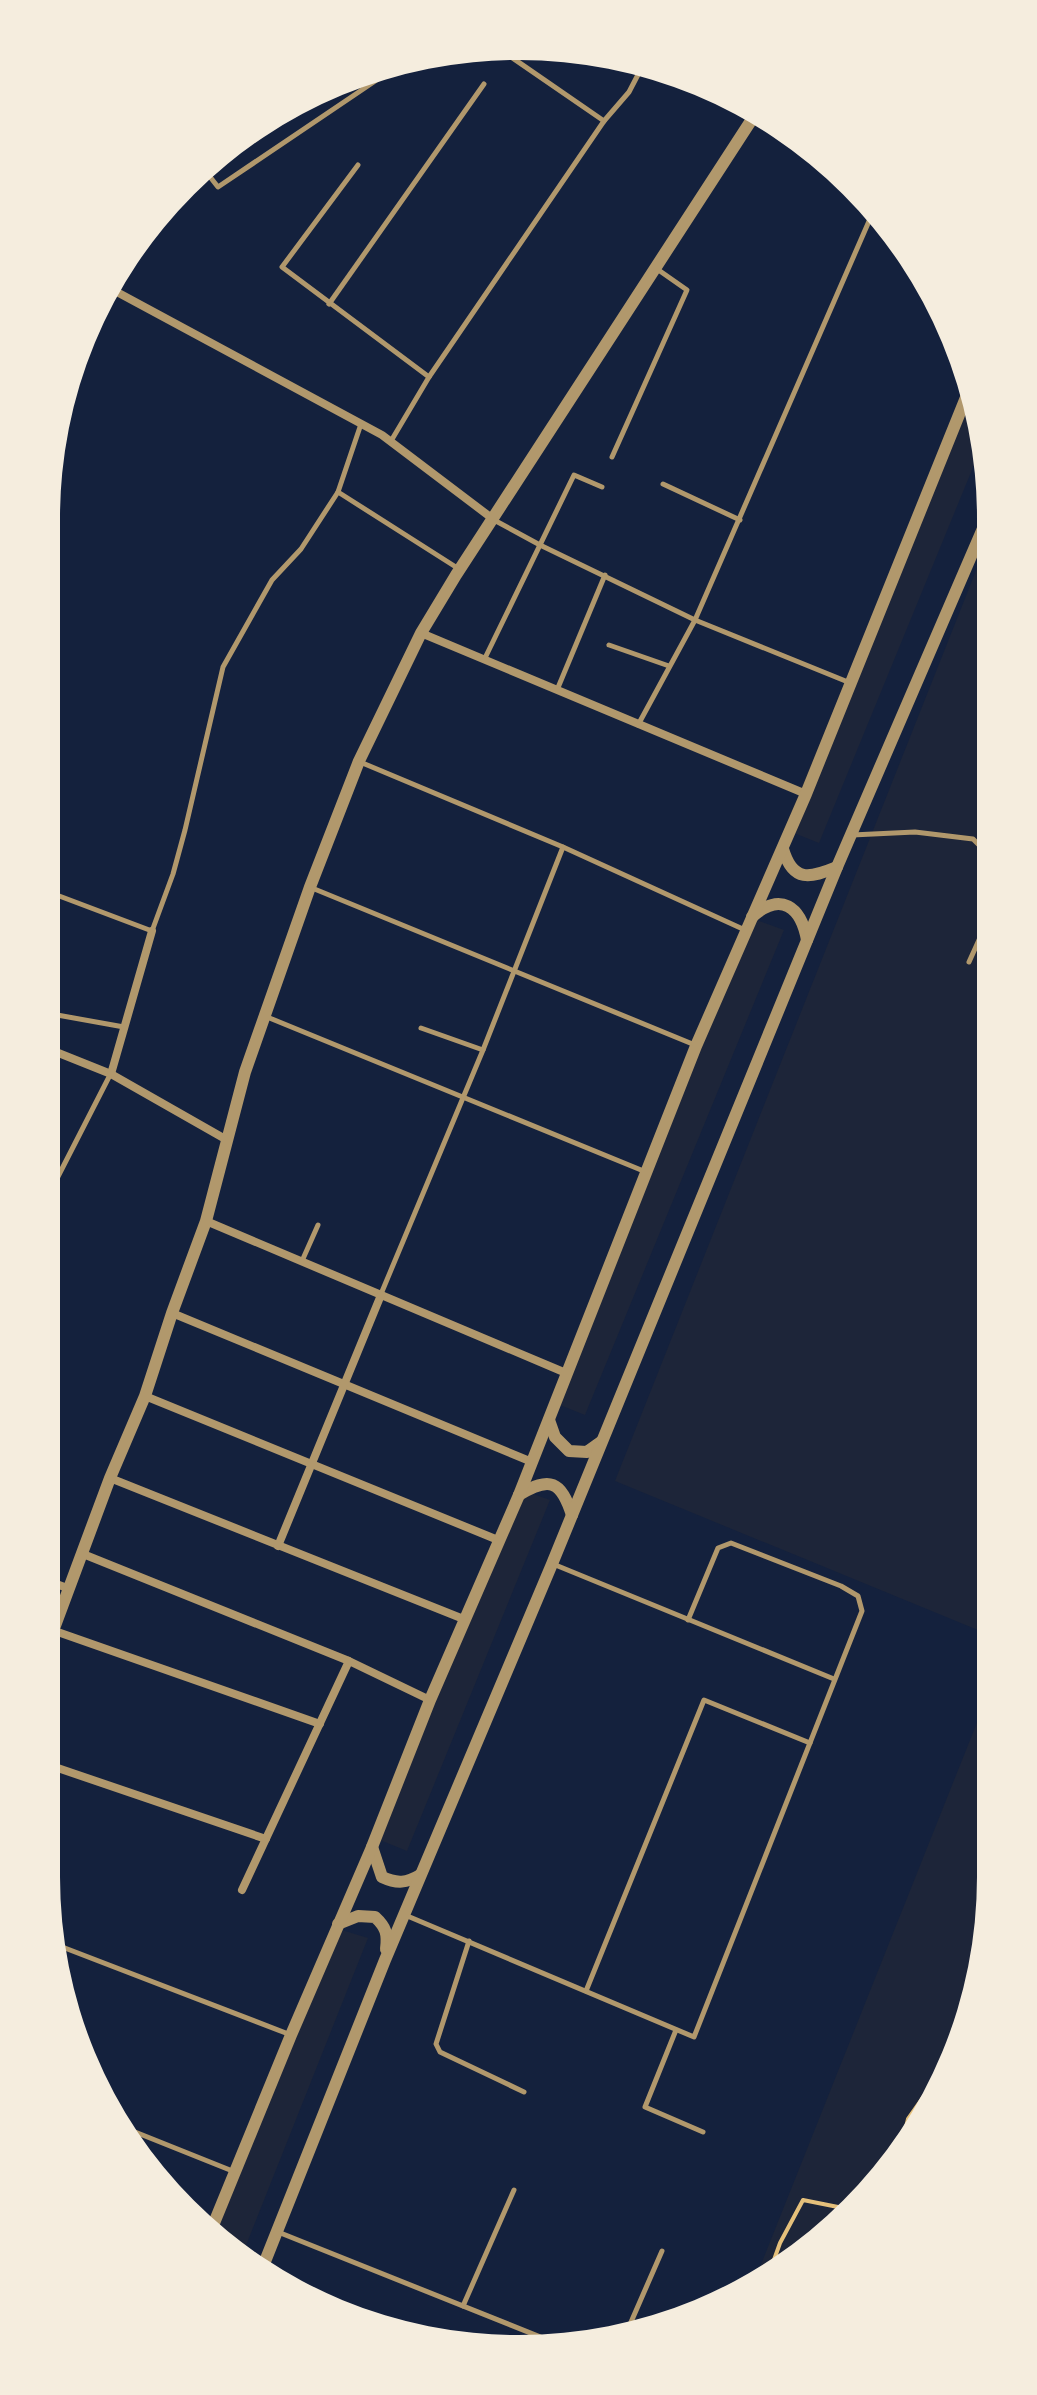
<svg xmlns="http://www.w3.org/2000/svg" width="1037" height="2395" font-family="'Asap Condensed',sans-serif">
<rect width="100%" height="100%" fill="#14213d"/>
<g fill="#1d2539">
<polygon points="966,391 970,393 983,443 819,843 784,829"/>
<polygon points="987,543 990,1635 615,1481"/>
<polygon points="748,917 784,930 585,1415 555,1403"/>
<polygon points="519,1489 550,1500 407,1851 375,1838"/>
<polygon points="990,1690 991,1876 966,2029 874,2188 752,2287"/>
<polygon points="335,1928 368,1938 243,2253 213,2229"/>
</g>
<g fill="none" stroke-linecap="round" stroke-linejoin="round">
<g stroke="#e5c07b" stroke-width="4">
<polyline points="904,2135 908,2119 941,2072"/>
<polyline points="769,2274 780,2243 803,2200 848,2209"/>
</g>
<g stroke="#b1986c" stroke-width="5">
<polyline points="498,48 604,121"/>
<polyline points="358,165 282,267 429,377"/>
<polyline points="207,173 218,187 384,75"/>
<polyline points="329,304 484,84"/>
<polyline points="391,441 429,377 604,121 629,92 642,67"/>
<polyline points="612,457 687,290 657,269"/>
<polyline points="663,484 740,520"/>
<polyline points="338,492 459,569"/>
<polyline points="494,520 540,545 695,620 848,682"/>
<polyline points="609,645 669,666"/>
<polyline points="485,658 574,475 602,487"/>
<polyline points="557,690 605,575"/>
<polyline points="638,725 695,620 873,212"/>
<polyline points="360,762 563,847 745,930"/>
<polyline points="852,835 915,832 973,839 988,854"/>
<polyline points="312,888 695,1045"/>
<polyline points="46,891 152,931 173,874 185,830 223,667 272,580 301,549 338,492 361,424"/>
<polyline points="969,962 988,920"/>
<polyline points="46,1013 124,1027"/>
<polyline points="267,1017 646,1172"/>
<polyline points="421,1028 483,1050"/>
<polyline points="46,1200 110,1075"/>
<polyline points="302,1261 318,1225"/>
<polyline points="381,1294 483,1050 563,847"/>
<polyline points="553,1564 834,1679"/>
<polyline points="405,1915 694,2037 862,1611 858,1596 841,1586 731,1543 718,1548 688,1620"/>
<polyline points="469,1941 436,2044 440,2052 524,2092"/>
<polyline points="57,1945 291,2035"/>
<polyline points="586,1991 704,1700 810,1743"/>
<polyline points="676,2030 645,2107 703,2132"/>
<polyline points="130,2130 235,2172"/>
<polyline points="278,2232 558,2344"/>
<polyline points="463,2306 514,2190"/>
<polyline points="628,2329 662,2251"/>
</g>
<g stroke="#b1986c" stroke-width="8">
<polyline points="115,291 382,435 493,519"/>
<polyline points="421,633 806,794"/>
<polyline points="46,1048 111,1074 227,1140"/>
<polyline points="111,1074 152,931"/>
<polyline points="206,1221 566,1373"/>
<polyline points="172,1313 532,1462"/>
<polyline points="145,1396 498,1540"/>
<polyline points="110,1478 466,1620"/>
<polyline points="278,1546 381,1295"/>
<polyline points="83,1554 349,1661 430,1700"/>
<polyline points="46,1580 67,1588"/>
<polyline points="52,1630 320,1724"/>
<polyline points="46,1764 266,1839"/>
<polyline points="242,1890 349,1661"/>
</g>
<g stroke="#b1986c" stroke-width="12">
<path d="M783 849C793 883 810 878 837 867"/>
<path d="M752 917C781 891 801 907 807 940"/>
<polyline points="549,1420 555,1437 569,1451 587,1452 601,1442"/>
<path d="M519 1495C550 1476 561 1481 572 1515"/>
<polyline points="46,1650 110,1478 145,1396 172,1313 206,1221 245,1072 310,887 359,761 421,633 456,575 756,113"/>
<path d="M372 1847 382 1877C397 1884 407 1883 420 1875"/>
<path d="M338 1924 358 1916 375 1917C386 1927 388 1934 386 1949"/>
<polyline points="212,2228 291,2035 372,1847 430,1700 519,1495 696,1046 806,794 969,390"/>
<polyline points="262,2269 385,1960 552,1564 837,867 987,519"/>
</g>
</g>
<path d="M0 0H1037V2395H0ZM518 60H519A458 458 0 0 1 977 518V1877A458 458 0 0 1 519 2335H518A458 458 0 0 1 60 1877V518A458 458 0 0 1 518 60Z" fill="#f5edde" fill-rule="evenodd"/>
</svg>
